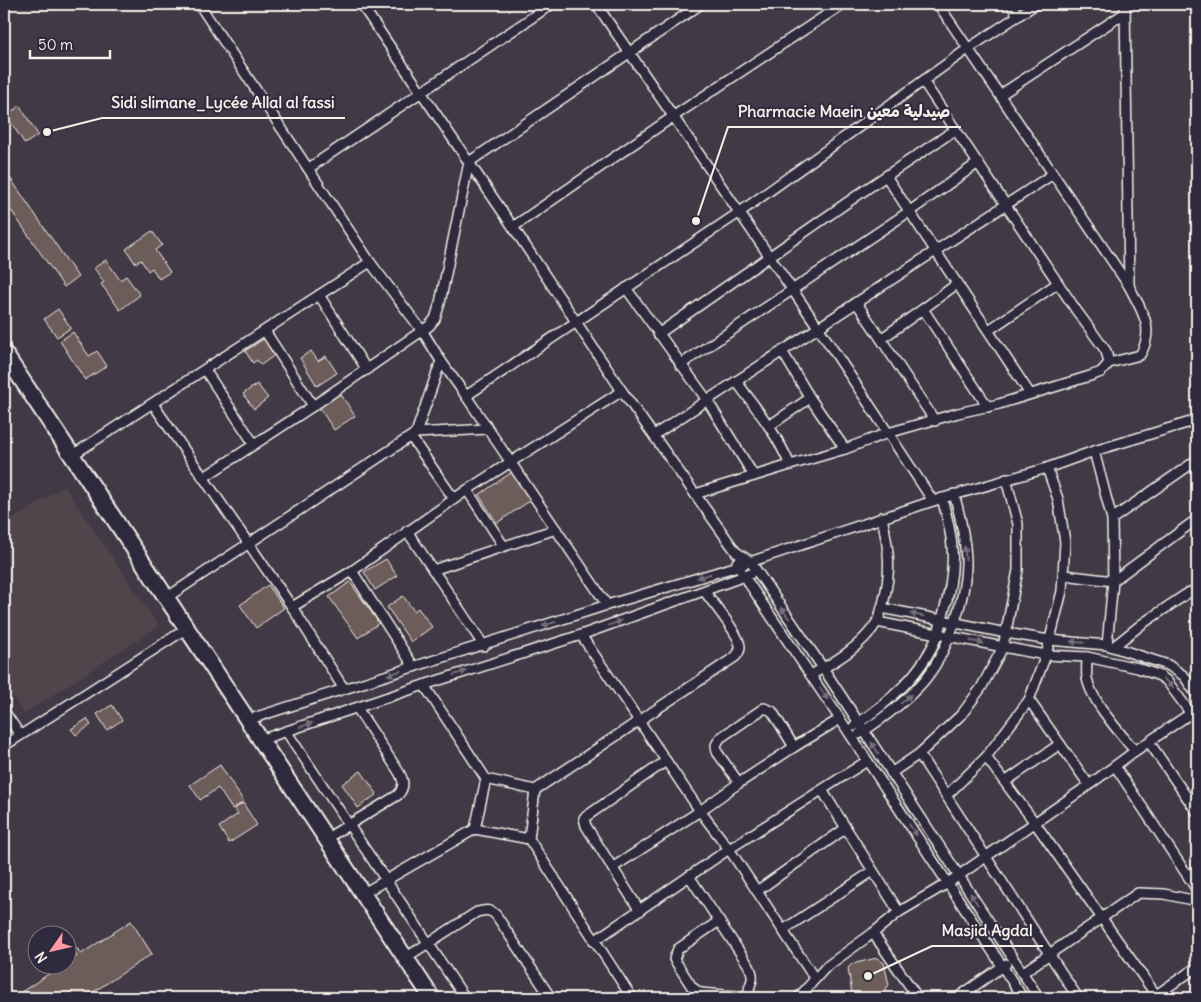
<svg xmlns="http://www.w3.org/2000/svg" width="1201" height="1002" font-family="Delius,'Playpen Sans Arabic',sans-serif">
<rect width="100%" height="100%" fill="#423946"/>
<filter id="ink" filterUnits="userSpaceOnUse"><feTurbulence type="fractalNoise" baseFrequency=".02" numOctaves="2"/><feDisplacementMap in="SourceGraphic" scale="10" xChannelSelector="R" yChannelSelector="G"/><feConvolveMatrix kernelMatrix="1 2 1 2 8 2 1 2 1" color-interpolation-filters="sRGB"/></filter>
<g filter="url(#ink)">
<polygon fill="#4f444c" points="64,486 159,626 24,714 4,683 4,525"/>
<g fill="#6d5d5a" stroke="#f4f1e8">
<polygon points="4,91 11,102 4,107"/>
<polygon points="20,106 38,135 25,144 6,115"/>
<polygon points="4,169 78,277 64,287 4,200"/>
<polygon points="152,231 162,245 155,250 170,272 159,279 152,268 148,271 141,260 135,263 126,249"/>
<polygon points="106,260 120,280 126,276 140,295 120,310 101,284 104,282 94,268"/>
<polygon points="58,309 71,328 57,337 44,319"/>
<polygon points="73,332 89,356 97,351 107,366 85,380 60,341"/>
<polygon points="265,338 276,354 261,365 257,360 253,363 245,351"/>
<polygon points="311,351 318,361 326,356 337,373 317,386 300,358"/>
<polygon points="257,384 268,398 254,409 243,394"/>
<polygon points="340,393 355,416 334,430 319,407"/>
<polygon points="512,472 531,500 497,523 479,495"/>
<polygon points="386,559 397,576 375,590 364,572"/>
<polygon points="350,582 379,623 358,638 329,597"/>
<polygon points="268,585 284,608 256,628 240,605"/>
<polygon points="403,596 414,611 418,608 432,627 411,642 387,607"/>
<polygon points="112,705 122,720 107,730 97,714"/>
<polygon points="87,719 91,725 76,735 71,729"/>
<polygon points="220,765 244,802 232,809 218,788 200,800 190,785"/>
<polygon points="361,771 377,794 358,808 342,784"/>
<polygon points="243,803 257,825 229,843 219,827 238,814 234,809"/>
<polygon points="131,921 152,954 84,998 12,998 64,964 68,964 68,962 77,956 72,949 76,947 81,954"/>
<polygon points="877,958 884,963 889,985 882,994 883,998 858,998 852,994 848,968 852,964"/>
</g>
<g fill="none" stroke-linecap="round" stroke-linejoin="round">
<g stroke="#f4f1e8" stroke-width="12">
<g id="street">
<polyline points="199,4 370,262 423,332 441,361 466,396 607,605"/>
<polyline points="361,4 513,227 622,391 736,552 750,561 823,668 1039,998"/>
<polyline points="596,4 818,327 933,501"/>
<path d="M938 4 1129 286C1141 310 1156 328 1140 355L1109 363"/>
<polyline points="1011,4 1018,16"/>
<polyline points="1125,4 1129,286"/>
<polyline points="1000,95 1125,13"/>
<polyline points="309,168 552,4"/>
<polyline points="886,176 1030,394"/>
<polyline points="513,227 674,116 843,4"/>
<polyline points="958,283 923,309 988,407"/>
<polyline points="626,288 707,400 754,476"/>
<polyline points="319,295 367,370"/>
<polyline points="856,302 881,339 923,309"/>
<polyline points="989,330 1058,283"/>
<polyline points="265,331 313,406"/>
<polyline points="658,334 868,188 955,130"/>
<polyline points="881,339 935,421"/>
<polyline points="680,365 910,211 978,163"/>
<polyline points="205,370 254,444"/>
<path d="M736 381C756 408 777 434 790 465L845 449 810 398 782 351"/>
<polyline points="466,396 740,212 969,48 1036,4"/>
<polyline points="153,404 292,607 344,689"/>
<polyline points="769,426 810,398"/>
<polyline points="416,433 441,361"/>
<polyline points="654,435 1053,174"/>
<polyline points="411,437 454,499"/>
<polyline points="845,449 888,433 958,413 999,404 1093,375 1101,372 1109,363 1106,351 1076,310 923,81"/>
<polyline points="1094,451 1112,519 1113,581 1107,645"/>
<polyline points="71,456 370,262"/>
<polyline points="203,478 313,406 429,326 435,319 440,303 469,162 701,4"/>
<polyline points="467,490 503,545"/>
<polyline points="695,494 790,465"/>
<polyline points="1112,519 1197,460"/>
<polyline points="407,531 484,646"/>
<polyline points="737,562 738,566 744,576 840,719 1023,998"/>
<polyline points="433,570 556,529"/>
<polyline points="352,571 414,667"/>
<polyline points="1064,575 1113,581 1197,519"/>
<polyline points="166,598 416,433 488,429"/>
<polyline points="292,607 352,571 467,490 622,391"/>
<polyline points="882,608 1006,633 1049,640 1107,645 1168,665 1184,676 1197,695"/>
<polyline points="877,622 1003,647 1046,655 1087,657 1138,668 1160,676 1167,681 1197,722"/>
<polyline points="581,635 700,811 729,849 815,979"/>
<polyline points="1113,647 1142,624 1188,593 1197,590"/>
<path d="M1087 657C1087 664 1086 671 1087 678 1091 701 1120 733 1135 751L1197 709"/>
<path d="M811 675C835 662 862 646 877 622 880 617 881 610 883 604 892 570 889 551 882 517"/>
<polyline points="424,685 486,779"/>
<polyline points="4,711 20,735"/>
<polyline points="247,720 607,605 738,566 933,501 1047,468 1094,451 1197,420"/>
<path d="M854 726C888 703 924 673 938 633 940 627 941 621 943 615 950 592 954 571 952 547 951 530 946 514 942 498"/>
<polyline points="286,731 465,998"/>
<path d="M859 734C881 720 904 703 922 683 947 655 967 597 966 559 965 537 960 515 954 494"/>
<polyline points="260,740 424,685 581,635 750,574"/>
<polyline points="1149,742 1197,812"/>
<polyline points="4,746 186,629"/>
<polyline points="919,754 1078,998"/>
<polyline points="986,757 1035,823 1158,998"/>
<polyline points="1115,766 1197,890"/>
<polyline points="891,773 919,754 962,714 981,688 1003,647 1018,570 1018,524 1006,479"/>
<polyline points="1005,782 1060,744"/>
<polyline points="739,783 717,752 716,745 720,738 764,708 772,711 794,747"/>
<polyline points="1089,785 1135,751"/>
<polyline points="822,790 899,912"/>
<polyline points="947,795 986,757 1029,700 1046,655 1062,591 1065,542 1058,499 1047,468"/>
<path d="M475 829 486 779 535 790 735 657C738 654 740 651 740 647 741 636 712 602 705 592"/>
<path d="M327 838 398 795C406 786 403 778 397 769L357 708"/>
<polyline points="529,839 632,998"/>
<polyline points="612,868 700,811 739,783 794,747 840,719"/>
<path d="M689 876 749 966C758 984 745 983 750 997L753 998"/>
<polyline points="1188,876 1197,870"/>
<polyline points="757,891 846,828"/>
<polyline points="362,894 475,829 529,839 535,790"/>
<polyline points="640,911 586,826 584,818 666,761"/>
<polyline points="719,921 678,949 674,959 692,987 700,993 750,997"/>
<polyline points="783,930 873,871"/>
<polyline points="873,933 918,998"/>
<polyline points="594,941 729,849 867,761"/>
<path d="M405 958 477 912C485 910 490 909 496 915L551 998"/>
<polyline points="1022,973 1138,893 1164,894 1197,901"/>
<polyline points="798,998 826,967 873,933 899,912 948,883 1089,785 1029,700"/>
<polyline points="957,998 1006,964"/>
<polyline points="1152,998 1197,967"/>
</g>
</g>
<g stroke="#f4f1e8" stroke-width="19">
<polyline id="primary" points="4,353 432,998"/>
</g>
<use href="#street" stroke="#2f2a3d" stroke-width="9"/>
<use href="#primary" stroke="#2f2a3d" stroke-width="15"/>
</g>
<defs><path id="oneway-solid" d="M-6-.8H1V-3.2L6.5 0L1 3.2V.8H-6Z" transform="scale(1.25)"/></defs>
<g fill="#747079">
<use href="#oneway-solid" transform="translate(965 553) rotate(-95)"/>
<use href="#oneway-solid" transform="translate(704 576) rotate(163)"/>
<use href="#oneway-solid" transform="translate(785 613) rotate(-125)"/>
<use href="#oneway-solid" transform="translate(917 615) rotate(-169)"/>
<use href="#oneway-solid" transform="translate(615 623) rotate(-20)"/>
<use href="#oneway-solid" transform="translate(549 624) rotate(162)"/>
<use href="#oneway-solid" transform="translate(977 642) rotate(12)"/>
<use href="#oneway-solid" transform="translate(1077 642) rotate(-175)"/>
<use href="#oneway-solid" transform="translate(394 673) rotate(163)"/>
<use href="#oneway-solid" transform="translate(460 673) rotate(-17)"/>
<use href="#oneway-solid" transform="translate(1168 683) rotate(43)"/>
<use href="#oneway-solid" transform="translate(824 694) rotate(56)"/>
<use href="#oneway-solid" transform="translate(906 699) rotate(-41)"/>
<use href="#oneway-solid" transform="translate(306 725) rotate(-18)"/>
<use href="#oneway-solid" transform="translate(875 748) rotate(-123)"/>
<use href="#oneway-solid" transform="translate(913 830) rotate(56)"/>
<use href="#oneway-solid" transform="translate(974 899) rotate(-123)"/>
</g>
</g>
<path fill="none" stroke="#f4f1e8" stroke-width="2" d="M47 132L102 118H345M696 221L728 127H961M868 976L932 946H1043"/>
<g fill="#f4f1e8" stroke="#2f2a3d" stroke-width="2">
<circle cx="47" cy="132" r="5"/>
<circle cx="696" cy="221" r="5"/>
<circle cx="868" cy="976" r="5"/>
</g>
<g font-size="16" text-anchor="middle" font-weight="bold" fill="#f4f1e8" stroke="#2f2a3d" stroke-width="4" stroke-linejoin="round" paint-order="stroke">
<text x="223" y="108">Sidi slimane_Lycée Allal al fassi</text>
<text x="844" y="117">Pharmacie Maein صيدلية معين</text>
<text x="987" y="936">Masjid Agdal</text>
</g>
<rect width="1201" height="1002" fill="none" stroke="#2f2a3d" stroke-width="20"/>
<rect x="10" y="10" width="1181" height="982" fill="none" stroke="#f4f1e8" stroke-width="2" filter="url(#ink)"/>
<g transform="translate(52 950) rotate(236)"><circle r="24" fill="#2f2a3d" stroke="#7e7a81"/>
<path d="M0-4L9 19L0 12L-9 19Z" fill="#ff9aa2"/>
<text y="-8" font-size="14" font-weight="bold" text-anchor="middle" fill="#f4f1e8">N</text>
</g>
<path d="M30 50v8h80v-8" fill="none" stroke="#f4f1e8" stroke-width="2.5"/>
<text x="38" y="50" font-size="15" fill="#f4f1e8" stroke="#2f2a3d" stroke-width="4" paint-order="stroke">50 m</text>
</svg>
